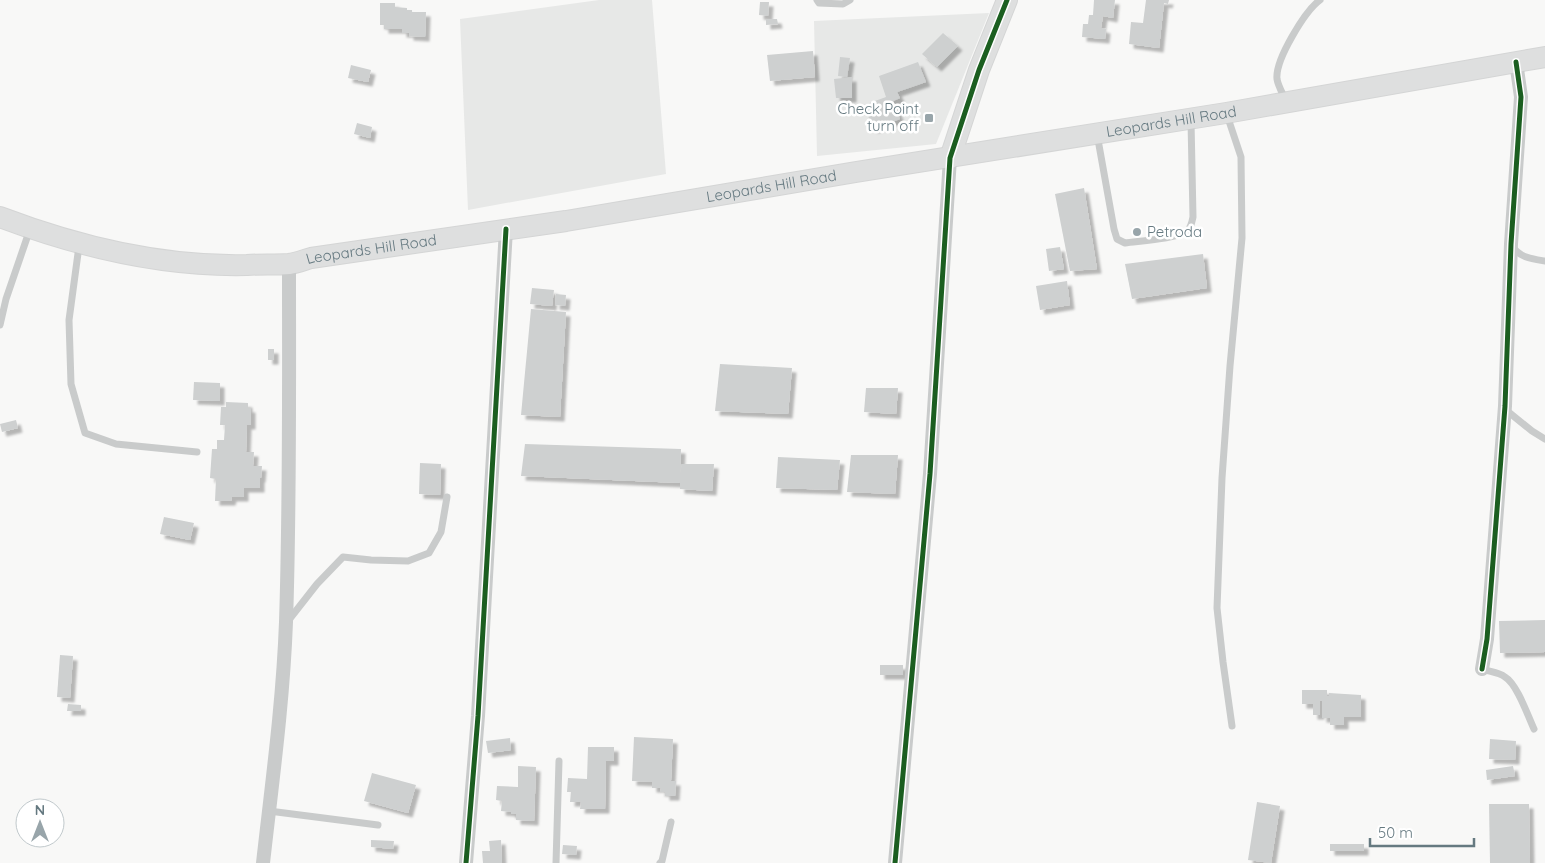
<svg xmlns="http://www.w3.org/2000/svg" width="1545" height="863" font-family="Quicksand,sans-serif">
<defs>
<filter id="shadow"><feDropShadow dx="4.5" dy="4.5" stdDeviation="1" flood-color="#0004"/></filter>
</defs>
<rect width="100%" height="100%" fill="#f8f8f7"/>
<g fill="#e7e8e7">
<polygon points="599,0 652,0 666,174 468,210 460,19"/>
<polygon points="989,13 936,144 817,156 814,21"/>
</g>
<g fill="#ced0d0" filter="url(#shadow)">
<polygon points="1094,0 1115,0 1113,18 1103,16 1101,28 1106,29 1105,39 1082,37 1083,24 1088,24 1089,15 1093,15"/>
<polygon points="1146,0 1169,0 1168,4 1164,3 1159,48 1129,44 1131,22 1143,23"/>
<polygon points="760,2 769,2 768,16 759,15"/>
<polygon points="380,3 395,3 395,7 407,8 407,10 412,10 412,12 426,12 425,37 409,36 409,33 402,33 402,29 384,29 384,25 380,25"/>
<polygon points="766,19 777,19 778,24 766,25"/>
<polygon points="943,33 958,46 937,67 922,54"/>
<polygon points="813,51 815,77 770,81 767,55"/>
<polygon points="840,57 850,58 847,77 838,76"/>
<polygon points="918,62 926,82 897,92 900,98 893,101 900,119 873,129 864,105 886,97 879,76"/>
<polygon points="351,65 371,70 368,82 348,78"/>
<polygon points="852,77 852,98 836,98 834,79"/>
<polygon points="357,123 372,127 370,138 354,134"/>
<polygon points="1084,188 1097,269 1070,271 1055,194"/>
<polygon points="1060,247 1064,269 1049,271 1046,249"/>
<polygon points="1203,254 1207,288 1132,299 1125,264"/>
<polygon points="1067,281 1070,305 1040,310 1036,286"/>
<polygon points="532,288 554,290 552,306 530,304"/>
<polygon points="556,294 566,295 565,306 555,305"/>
<polygon points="531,309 566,312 560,417 521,415"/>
<rect x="268" y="349" width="6" height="11"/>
<polygon points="720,364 792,368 788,414 715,411"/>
<polygon points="194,382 220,383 220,401 193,400"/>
<polygon points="866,388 898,388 896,414 864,412"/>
<polygon points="226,402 248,403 248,408 251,408 251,425 247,425 246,452 254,452 253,466 262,466 261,478 260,478 260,488 244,488 244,497 232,497 231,501 215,501 216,479 210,478 212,449 217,449 217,440 224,440 225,425 220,425 221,407 226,407"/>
<polygon points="16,420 18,428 2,432 0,424"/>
<polygon points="525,444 681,449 680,474 682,464 714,464 712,491 680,489 680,483 521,476"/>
<polygon points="851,455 898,455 895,494 847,492"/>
<polygon points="778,457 840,460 837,490 776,488"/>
<polygon points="420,463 441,464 440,495 419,494"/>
<polygon points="164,517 194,523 190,540 160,534"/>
<polygon points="1545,620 1545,652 1500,653 1499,621"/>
<polygon points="60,655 73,656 70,698 57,697"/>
<rect x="880" y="665" width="23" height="10"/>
<polygon points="1302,690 1327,690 1327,696 1329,696 1329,693 1361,695 1361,717 1344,717 1344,725 1330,725 1330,718 1322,718 1322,701 1320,701 1320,715 1313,715 1313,704 1302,704"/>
<polygon points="68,704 81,705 81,711 67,711"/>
<polygon points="634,737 673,739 671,781 676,781 675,796 665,796 665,792 660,792 661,788 652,788 652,782 632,781"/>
<polygon points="510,738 511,750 488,753 486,741"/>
<polygon points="1490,739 1516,741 1515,760 1489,759"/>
<polygon points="588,747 614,747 614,761 606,761 605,809 580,809 581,802 570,802 571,792 567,792 568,778 587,779"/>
<polygon points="518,766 536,767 534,821 516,820 516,814 511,814 511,812 501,811 502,801 496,800 497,786 518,787"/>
<polygon points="1513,766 1515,776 1487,780 1486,770"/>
<polygon points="372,773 416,785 408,813 364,801"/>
<polygon points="1257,802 1280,806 1271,863 1248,860"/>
<polygon points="1489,804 1529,804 1530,863 1490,863"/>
<polygon points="371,840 394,841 393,849 371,847"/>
<polygon points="501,840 502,863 483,863 482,851 490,851 489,841"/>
<rect x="1330" y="844" width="34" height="7"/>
<polygon points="563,845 577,846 576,855 562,854"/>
</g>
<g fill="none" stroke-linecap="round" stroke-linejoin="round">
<g stroke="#d4d5d5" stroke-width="22">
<g id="secondary">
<polyline points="950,158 979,70 1007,0"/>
<path id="s1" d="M0 217C79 247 162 267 247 265 261 264 275 265 289 264 296 263 304 260 311 258L566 221 856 172 1226 113 1545 57"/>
</g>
</g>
<g stroke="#c9cbcb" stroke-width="7">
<polyline points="817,0 819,3 843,4 850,0"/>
<path d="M1286 101C1283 94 1278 86 1277 79 1275 60 1305 11 1320 0"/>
<polyline points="1227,115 1241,157 1242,238 1230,366 1222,478 1217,608 1223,662 1232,726"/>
<path d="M1097 134 1114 229 1117 239 1125 243C1138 241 1178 239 1187 231 1191 228 1192 222 1193 217L1191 121"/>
<polyline points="79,246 69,320 71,384 85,433 116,444 197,452"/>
<path d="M1512 246C1520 258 1532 259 1545 261"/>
<polyline points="0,325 6,299 30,229"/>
<polyline points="1505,408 1506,410 1532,431 1545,439"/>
<polyline points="288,621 317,584 343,557 371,560 408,561 429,553 441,532 447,497"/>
<path d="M1482 669C1490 672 1498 672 1505 677 1517 684 1528 716 1534 729"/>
<polyline points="269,811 378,825"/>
<polyline points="556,863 559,761"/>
<polyline points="660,863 662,861 671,822"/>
</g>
<g stroke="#c9cbcb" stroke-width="14">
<polyline points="1482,669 1487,639 1505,406 1511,244 1521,97 1516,62"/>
<path d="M263 863C272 783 283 703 286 622 290 503 289 383 289 264"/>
<polyline points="466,863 478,716 506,229"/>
<polyline points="895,863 930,474 950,158"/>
</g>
<use href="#secondary" stroke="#dedfdf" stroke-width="20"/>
<g stroke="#fff" stroke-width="8">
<g id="cycleway">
<polyline points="1482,669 1487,639 1505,406 1511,244 1521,97 1516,62"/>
<polyline points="466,863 478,716 506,229"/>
<polyline points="895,863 930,474 950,158 979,70 1007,0"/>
</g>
</g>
<use href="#cycleway" stroke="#1b5e20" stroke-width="5"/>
</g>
<g fill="#98a5aa" stroke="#fff" stroke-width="2">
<rect x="924" y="113" width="10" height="10" rx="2.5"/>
<circle cx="1137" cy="232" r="5"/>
</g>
<g text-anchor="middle" stroke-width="5" stroke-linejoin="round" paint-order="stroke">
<g font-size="15" fill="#657980" stroke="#fff" text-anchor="end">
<text x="919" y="114">Check Point<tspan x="919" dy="17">turn off</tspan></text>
<text x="1147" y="237" text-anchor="start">Petroda</text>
</g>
<g font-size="15" fill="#657980" stroke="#fff">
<text dy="5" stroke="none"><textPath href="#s1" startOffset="1189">Leopards Hill Road</textPath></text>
<text dy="5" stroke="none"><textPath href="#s1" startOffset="784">Leopards Hill Road</textPath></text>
<text dy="5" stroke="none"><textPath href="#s1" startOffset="379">Leopards Hill Road</textPath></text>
</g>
</g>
<g transform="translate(40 823)"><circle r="24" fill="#ffffff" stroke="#c1c9cc"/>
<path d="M0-4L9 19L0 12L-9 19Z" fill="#98a5aa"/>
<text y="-8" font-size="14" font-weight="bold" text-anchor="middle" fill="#657980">N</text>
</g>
<path d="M1370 838v8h104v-8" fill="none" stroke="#657980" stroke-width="2.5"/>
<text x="1378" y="838" font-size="15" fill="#657980" stroke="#ffffff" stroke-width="4" paint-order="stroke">50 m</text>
</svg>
